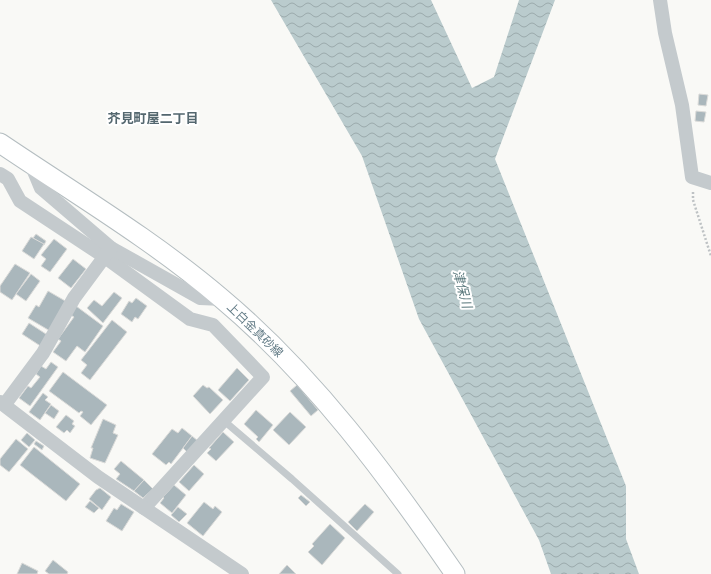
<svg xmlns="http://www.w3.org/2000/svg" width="711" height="574" font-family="'PT Sans Narrow','Noto Sans JP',sans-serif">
<defs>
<pattern id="water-waves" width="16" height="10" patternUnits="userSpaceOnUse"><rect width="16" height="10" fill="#bacbcd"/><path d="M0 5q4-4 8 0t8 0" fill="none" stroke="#9baaac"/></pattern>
</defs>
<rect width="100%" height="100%" fill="#f9f9f6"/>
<polygon fill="url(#water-waves)" points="271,0 431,0 472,88 494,77 519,0 555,0 495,159 626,486 626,539 639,574 551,574 539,540 419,319 362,156"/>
<g fill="#aab7bc" stroke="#dbdbd9">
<polygon points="699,94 708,95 706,106 698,105"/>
<polygon points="696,111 706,112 704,122 695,121"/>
<polygon points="36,234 46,241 44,245 33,238"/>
<polygon points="31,237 44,244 34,259 22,251"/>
<polygon points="54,239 67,249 50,272 41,266 46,259 41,255"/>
<polygon points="73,259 86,269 71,288 58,278"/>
<polygon points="15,264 30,273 12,300 0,292 0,286"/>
<polygon points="31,274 40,281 26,301 16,294"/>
<polygon points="48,291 67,302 50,331 28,318 36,305 39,307"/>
<polygon points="114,292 122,298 103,323 87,308 94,300 102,306"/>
<polygon points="136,298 147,306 138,319 135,317 132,322 121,314 129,301 132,303"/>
<polygon points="76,306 103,326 85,352 77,346 66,361 53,352 61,341 58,339 74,317 69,314"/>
<polygon points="112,320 127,332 90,380 81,373 87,365 81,360"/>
<polygon points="29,323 49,336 42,347 22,334"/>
<polygon points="51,362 58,367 30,406 19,398 28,386 31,388 40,377 36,374 41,366 46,369"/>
<polygon points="237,368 249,380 230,401 218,390"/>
<polygon points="63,372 107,405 91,425 80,416 83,412 81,411 79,413 49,391"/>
<polygon points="203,385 207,388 209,387 223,400 210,414 193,396"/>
<polygon points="297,385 318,410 311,416 290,391"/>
<polygon points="43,393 48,397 45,400 51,404 40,420 29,412"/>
<polygon points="51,405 59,411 54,419 45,413"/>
<polygon points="256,410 273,425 259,442 256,439 258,437 244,424"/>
<polygon points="290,412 306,427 289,445 273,430"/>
<polygon points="66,415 74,421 72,424 75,426 70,433 67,430 64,433 56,427"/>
<polygon points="103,419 116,425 113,433 118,435 105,463 90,458 93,448 91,448"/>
<polygon points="182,428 192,436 171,464 169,462 166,465 152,454 172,429 178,433"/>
<polygon points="223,432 234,442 216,461 207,453 211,449 209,448"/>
<polygon points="27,433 35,440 29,447 21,440"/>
<polygon points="192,436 198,441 188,453 183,448"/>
<polygon points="16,439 28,449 9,472 0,465 0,459"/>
<polygon points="36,441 44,446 42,450 34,444"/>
<polygon points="34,447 80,484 66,501 20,465"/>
<polygon points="121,461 144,480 134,491 116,479 120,474 114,469"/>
<polygon points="194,465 204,474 189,491 179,482"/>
<polygon points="144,480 153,489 143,498 134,491"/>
<polygon points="174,485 186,495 172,513 160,503 164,498 163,497"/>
<polygon points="100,488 111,497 102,510 89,499 96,490"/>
<polygon points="301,495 310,502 306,506 298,498"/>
<polygon points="90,501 99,508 94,513 85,507"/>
<polygon points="204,502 213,509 215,506 222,512 203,536 187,523"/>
<polygon points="121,504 134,512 122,531 106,521 114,508 117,510"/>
<polygon points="365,504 374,512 357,531 348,522"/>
<polygon points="178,507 187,514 179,522 171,515"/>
<polygon points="330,524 345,538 322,565 308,552 314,546 312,544"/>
<polygon points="53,560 68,572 67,574 49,574 45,571"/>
<polygon points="22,563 38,571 37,574 17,574"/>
<polygon points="287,565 296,574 279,574"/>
</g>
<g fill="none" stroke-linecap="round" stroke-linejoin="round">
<g stroke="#b4bdc0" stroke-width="21">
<path id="secondary" d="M0 143C74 193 153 240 221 298 314 376 387 475 455 574"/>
</g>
<polyline stroke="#bec2c4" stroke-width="2.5" stroke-dasharray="2 2" stroke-linecap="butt" points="693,192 693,200 711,256"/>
<polyline stroke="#c4cacd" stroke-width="7" points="223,420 292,479 398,574"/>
<g stroke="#c4cacd" stroke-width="14">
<polyline points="660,0 665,33 682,105 692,177 711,183"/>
<polyline points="0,174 8,179 20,201 105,257 190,319 213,325 263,377 144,508"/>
<polyline points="111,248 200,298 223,299"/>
<polyline points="0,402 98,477 242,574"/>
<polyline points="5,404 43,353 74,298 111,248 41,188 31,164"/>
</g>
<use href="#secondary" stroke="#fff" stroke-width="19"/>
</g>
<g text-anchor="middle" stroke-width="4" stroke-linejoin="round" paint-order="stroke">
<g font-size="12" fill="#617a85" stroke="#fff">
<text transform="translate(255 330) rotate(44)" y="4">上白金真砂線</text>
</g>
<g font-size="13" font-weight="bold" fill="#54676f" stroke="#fff">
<text x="153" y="123">芥見町屋二丁目</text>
</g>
<g font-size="13" font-style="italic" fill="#5c7a7e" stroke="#fff">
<text transform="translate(463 289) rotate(75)" y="5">津保川</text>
</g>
</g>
</svg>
